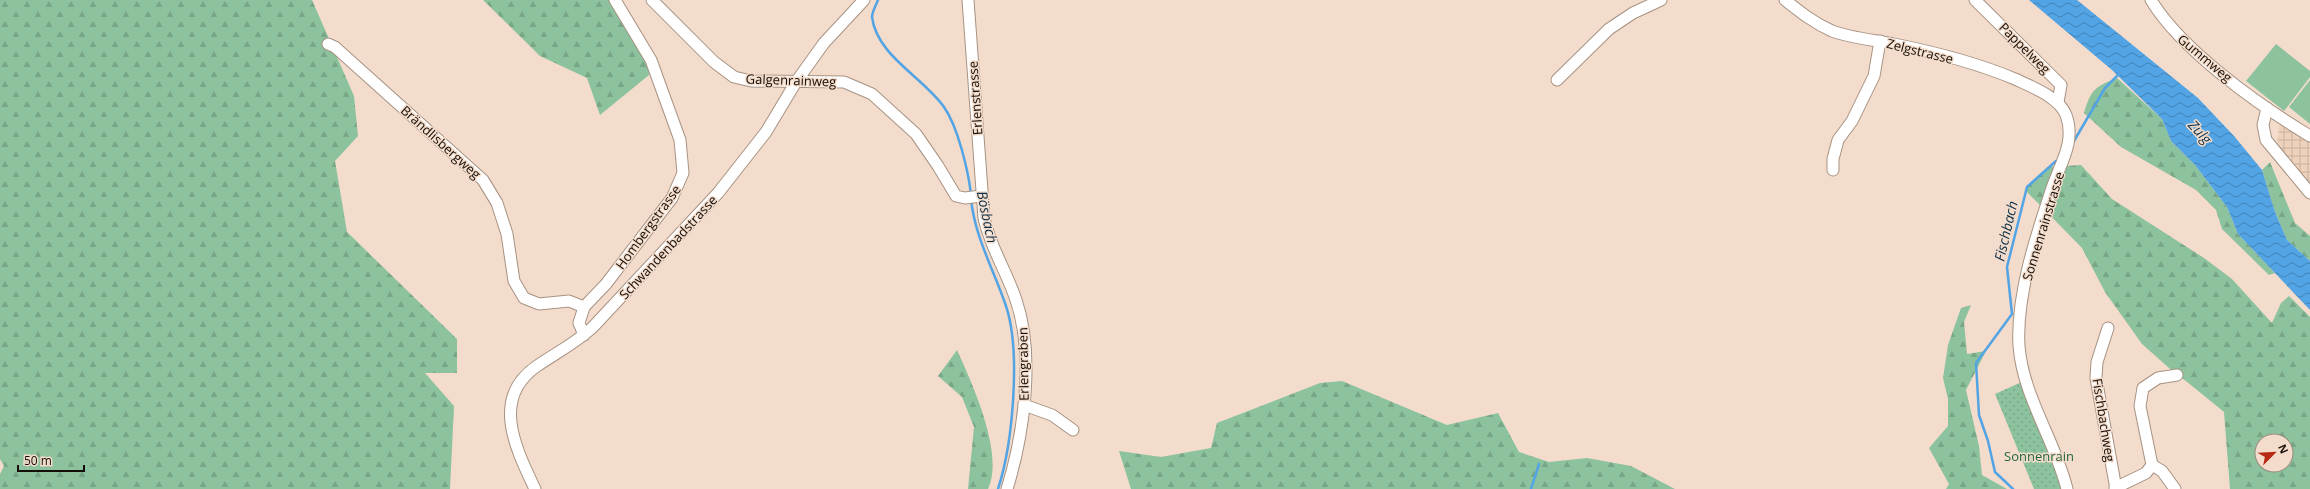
<svg xmlns="http://www.w3.org/2000/svg" width="2310" height="489" font-family="'Open Sans',sans-serif">
<defs>
<pattern id="industrial-grid" width="8" height="8" patternUnits="userSpaceOnUse"><rect width="8" height="8" fill="#eed2bb"/><path d="M0 4h8M4 0v8" fill="none" stroke="#cbb39f"/></pattern>
<pattern id="grass-dots" width="8" height="8" patternUnits="userSpaceOnUse"><rect width="8" height="8" fill="#8cc29e"/><path d="M2 2h.1M6 6h.1" fill="none" stroke="#78a687" stroke-width="1.8" stroke-linecap="round"/></pattern>
<pattern id="forest-firs" width="22" height="20" patternUnits="userSpaceOnUse"><rect width="22" height="20" fill="#8cc29e"/><path d="M5 1l3.5 6h-7zM16 11l3.5 6h-7z" fill="#78a687"/></pattern>
<pattern id="water-waves" width="16" height="10" patternUnits="userSpaceOnUse"><rect width="16" height="10" fill="#52a4e5"/><path d="M0 5q4-4 8 0t8 0" fill="none" stroke="#4384b8"/></pattern>
</defs>
<rect width="100%" height="100%" fill="#f3dccb"/>
<polygon fill="url(#industrial-grid)" points="2280,121 2310,138 2310,187 2276,149"/>
<polygon fill="url(#grass-dots)" points="2026,380 2067,489 2034,489 1995,394"/>
<g fill="url(#forest-firs)" fill-rule="evenodd">
<polygon points="0,0 312,0 354,96 358,136 335,161 347,232 457,339 457,373 425,373 454,406 450,489 0,489 0,474 4,466 0,459"/>
<polygon points="483,0 610,0 648,63 649,75 600,115 587,78 540,56"/>
<path d="M2117 78 2162 119 2171 141 2195 165 2227 207 2238 234 2275 273 2269 275 2222 229 2216 210 2196 190 2121 147 2084 113C2091 90 2094 87 2117 78Z"/>
<polygon points="2270,162 2295,223 2310,236 2310,261 2287,240 2275,212 2262,170"/>
<path d="M2081 165 2112 199 2204 258 2232 279 2272 323 2281 303 2289 296 2310 317V489H2230L2224 412 2186 381 2177 375 2142 344 2105 292 2082 248 2025 190 2048 167ZM2262 441H2286V465H2262Z"/>
<polygon points="1971,305 1964,322 1967,354 1986,351 1966,390 1979,446 1982,475 2007,489 1946,489 1949,484 1929,448 1948,426 1948,399 1943,378 1948,345 1961,308"/>
<path d="M957 350C972 383 1005 455 988 489H968L974 427 962 397 938 376Z"/>
<polygon points="1342,381 1447,425 1498,413 1519,452 1549,462 1587,458 1631,466 1675,489 1131,489 1119,451 1161,457 1211,448 1217,423 1320,383"/>
</g>
<g fill="#8cc29e">
<polygon points="2276,44 2310,71 2310,77 2284,111 2246,81"/>
<polygon points="2310,80 2310,124 2289,107"/>
</g>
<polygon fill="url(#water-waves)" points="2029,0 2077,0 2198,98 2234,136 2262,170 2275,212 2287,240 2310,261 2310,310 2238,234 2227,207 2195,165 2171,141 2162,119 2112,70"/>
<g fill="none" stroke-linecap="round" stroke-linejoin="round">
<g stroke="#52a4e5" stroke-width="2.5">
<path d="M878 0C876 5 872 12 872 17 877 56 923 77 944 107 958 127 968 170 971 194"/>
<polyline points="2074,141 2105,88 2119,74"/>
<path d="M971 199C975 238 994 270 1006 306 1021 351 1013 443 998 489"/>
<polyline points="1531,489 1539,464"/>
<polyline points="2013,489 1995,472 1988,441 1979,415 1976,363 2012,314 2007,267 2027,187 2056,161"/>
</g>
<g stroke="#a79282" stroke-width="13">
<g id="minor">
<polyline points="652,0 714,62 734,77 751,81 844,82 872,94 916,134 938,166 956,196 965,198 981,196"/>
<path d="M968 0 984 218C990 247 1007 272 1016 300 1035 355 1024 434 1007 489"/>
<path d="M1785 0C1800 12 1814 23 1832 31 1851 38 1874 40 1894 44 1934 52 1977 63 2015 79 2032 87 2059 97 2066 115 2076 142 2060 164 2052 188 2036 236 2016 296 2019 346 2023 397 2055 440 2067 489"/>
<polyline points="1975,0 2061,85 2058,102"/>
<path d="M2151 0C2181 50 2260 106 2310 136"/>
<polyline points="328,44 335,47 483,180 497,203 507,234 514,281 524,298 539,304 569,301 584,307"/>
<polyline points="1557,80 1609,29 1633,13 1661,0"/>
<polyline points="2267,108 2263,125 2266,140 2310,193"/>
<polyline points="1833,170 1833,159 1838,140 1852,121 1874,76 1880,41"/>
<polyline points="2108,328 2097,362 2096,378 2116,489"/>
<polyline points="584,335 579,323 584,307 606,284 672,198 683,173 680,140 651,60 615,0"/>
<polyline points="1024,405 1052,415 1073,430"/>
<polyline points="2152,465 2162,471 2175,489"/>
<polyline points="2115,488 2146,473 2152,465 2140,406 2143,388 2158,378 2177,375"/>
<path d="M535 489C516 449 490 398 537 366 556 353 574 344 592 328L718 193 766 132 796 82 824 43 864 0"/>
</g>
</g>
<use href="#minor" stroke="#fff" stroke-width="11"/>
</g>
<g text-anchor="middle" stroke-width="3" stroke-linejoin="round" paint-order="stroke">
<g font-size="13" fill="#150e08" stroke="#f3dccb">
<text transform="translate(2025 48) rotate(45)" y="5">Pappelweg</text>
<text transform="translate(1920 51) rotate(14)" y="5">Zelgstrasse</text>
<text transform="translate(2205 58) rotate(40)" y="5">Gummweg</text>
<text transform="translate(791 80) rotate(2)" y="5">Galgenrainweg</text>
<text transform="translate(975 98) rotate(-94)" y="5">Erlenstrasse</text>
<text transform="translate(441 142) rotate(42)" y="5">Brändlisbergweg</text>
<text transform="translate(2043 226) rotate(-73)" y="5">Sonnenrainstrasse</text>
<text transform="translate(648 227) rotate(-54)" y="5">Hombergstrasse</text>
<text transform="translate(668 247) rotate(-47)" y="5">Schwandenbadstrasse</text>
<text transform="translate(1023 364) rotate(-91)" y="5">Erlengraben</text>
<text transform="translate(2104 420) rotate(81)" y="5">Fischbachweg</text>
</g>
<g font-size="13" fill="#236740" stroke="#f3dccb">
<text x="2039" y="461">Sonnenrain</text>
</g>
<g font-size="14" font-style="italic" fill="#0a2e48" stroke="#f3dccb">
<text transform="translate(2200 132) rotate(47)" y="5">Zulg</text>
<text transform="translate(987 217) rotate(78)" y="5">Bösbach</text>
<text transform="translate(2006 231) rotate(-77)" y="5">Fischbach</text>
</g>
</g>
<g transform="translate(2274 453) rotate(66)"><circle r="19" fill="#f3dccb" stroke="#9a8a7d"/>
<path d="M0-3L7 15L0 10L-7 15Z" fill="#b62a13"/>
<text y="-6" font-size="11" font-weight="bold" text-anchor="middle" fill="#150e08">N</text>
</g>
<path d="M18 465v6h66v-6" fill="none" stroke="#150e08" stroke-width="2"/>
<text x="24" y="465" font-size="12" fill="#150e08" stroke="#f3dccb" stroke-width="3" paint-order="stroke">50 m</text>
</svg>
